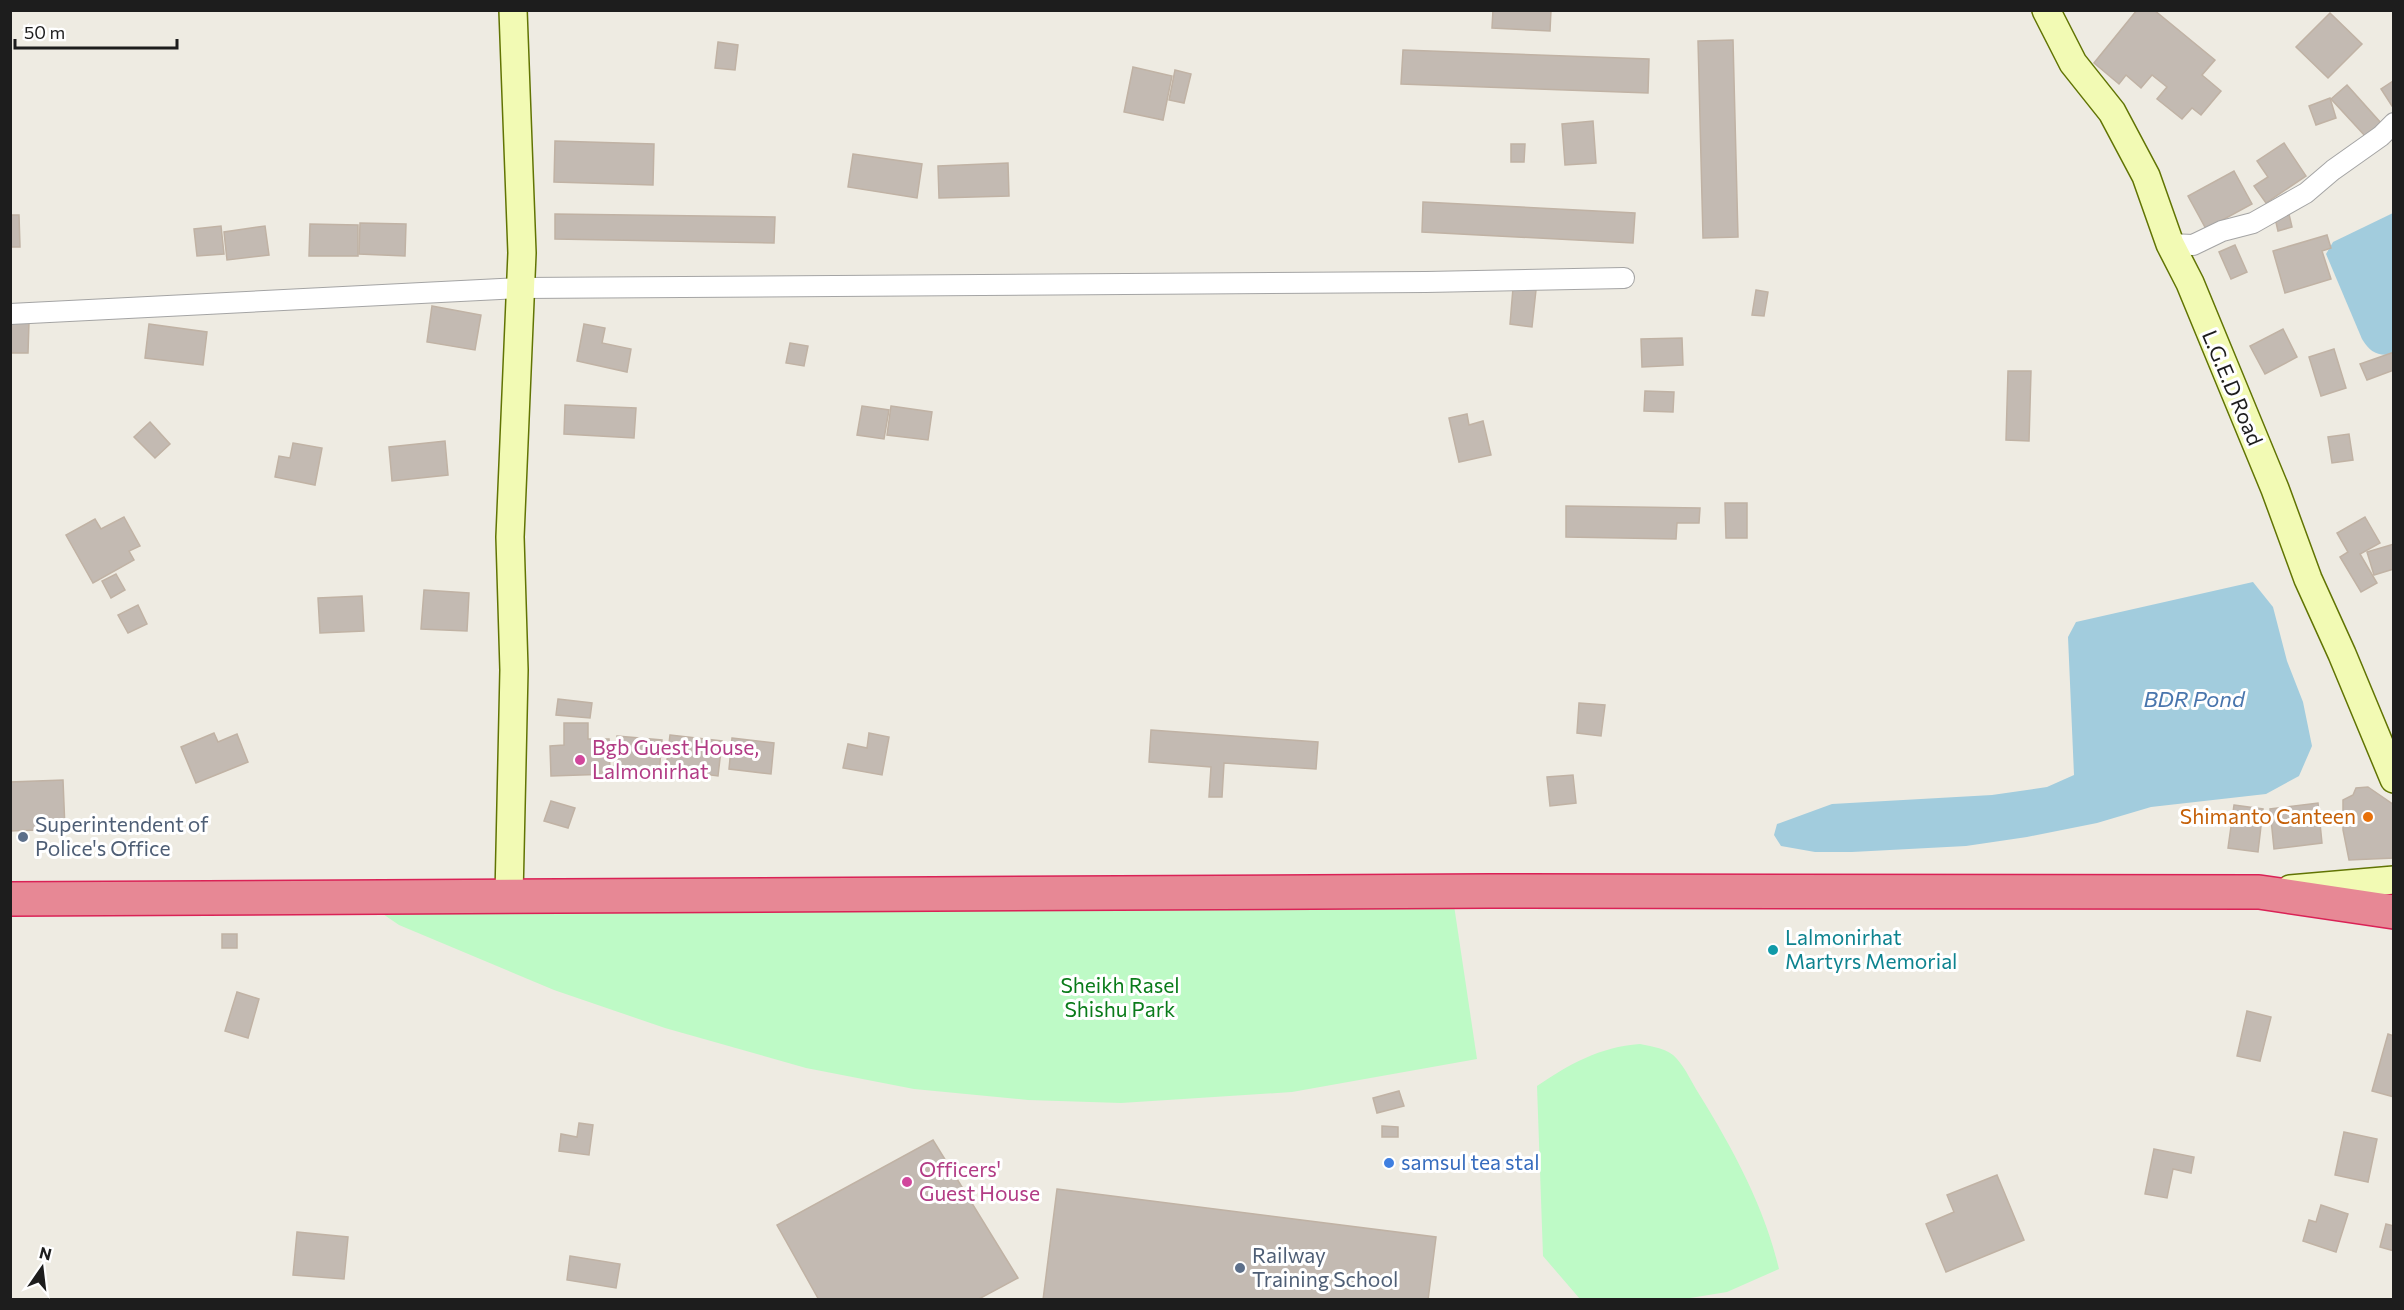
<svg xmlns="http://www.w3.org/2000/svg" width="2404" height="1310" font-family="Commissioner,sans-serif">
<rect width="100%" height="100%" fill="#eeebe2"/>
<g fill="#befac6">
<polygon points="1452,892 1477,1059 1292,1092 1121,1103 1028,1100 914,1089 806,1068 665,1028 554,990 399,925 358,897"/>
<path d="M1640 1044C1653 1047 1668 1048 1677 1059 1686 1069 1692 1083 1699 1094 1732 1147 1765 1208 1779 1269L1727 1292 1684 1299H1580L1543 1256 1537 1086C1570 1064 1599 1047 1640 1044Z"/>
</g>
<g fill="#a2ccdd">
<path d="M2393 213V354C2378 357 2370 352 2362 339L2326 254 2333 242Z"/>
<polygon points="2253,582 2273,607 2287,661 2303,702 2312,746 2299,776 2266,794 2151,807 2097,823 2027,837 1966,846 1852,852 1815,852 1781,846 1774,835 1777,824 1832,804 1992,795 2047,787 2074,775 2068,637 2076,622"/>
</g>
<g fill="#c3bab2" stroke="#c0b2a4" stroke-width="1.5">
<polygon points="1493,10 1551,10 1550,31 1492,28"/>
<polygon points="2137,10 2154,10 2215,60 2202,75 2221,91 2201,115 2192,108 2182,119 2157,99 2167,87 2152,75 2141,88 2126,75 2119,84 2094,63"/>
<polygon points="2330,13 2362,44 2328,78 2296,47"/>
<polygon points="1733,40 1738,237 1703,238 1698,41"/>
<polygon points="718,42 738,45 735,70 715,68"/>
<polygon points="1403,50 1649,59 1648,93 1401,84"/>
<polygon points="1133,67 1172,76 1163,120 1124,112"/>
<polygon points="1175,70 1191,74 1184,103 1169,100"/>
<polygon points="2393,81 2394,105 2392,106 2381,89"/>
<polygon points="2347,85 2381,123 2366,137 2331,99"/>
<polygon points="2330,98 2336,118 2316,125 2309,106"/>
<polygon points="1593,121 1596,163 1565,165 1562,124"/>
<polygon points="555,141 654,144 653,185 554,182"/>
<polygon points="2284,143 2306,176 2266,203 2254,186 2268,177 2257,161"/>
<polygon points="1511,144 1525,144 1524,162 1511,162"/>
<polygon points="853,154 922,164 917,198 848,187"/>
<polygon points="1008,163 1009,196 939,198 938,166"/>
<polygon points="2234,171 2252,204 2206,229 2188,196"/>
<polygon points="1423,202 1635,213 1633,243 1422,232"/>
<polygon points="2288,210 2292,227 2278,231 2274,214"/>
<polygon points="555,214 775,217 774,243 555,239"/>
<polygon points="10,215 19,215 20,247 10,247"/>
<polygon points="360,223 406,224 405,256 359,254"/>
<polygon points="310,224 358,225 358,256 309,256"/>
<polygon points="221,226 224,254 197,256 194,229"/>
<polygon points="265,226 269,255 227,260 224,232"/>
<polygon points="2327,235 2331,248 2322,251 2331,279 2285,293 2273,251"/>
<polygon points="2235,245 2247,272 2231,279 2219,252"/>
<polygon points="1513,288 1536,290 1532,327 1510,324"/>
<polygon points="1756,290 1768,292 1764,316 1752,315"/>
<polygon points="432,306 481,315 475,350 427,342"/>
<polygon points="10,321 29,322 28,353 10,353"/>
<polygon points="149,324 207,332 203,365 145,358"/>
<polygon points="584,324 605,328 602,343 631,349 627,372 577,361"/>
<polygon points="2283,329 2297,357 2265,374 2250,346"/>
<polygon points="1682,338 1683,365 1642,367 1641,339"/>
<polygon points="790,343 808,346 804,366 786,363"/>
<polygon points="2334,349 2346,388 2321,396 2309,357"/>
<polygon points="2394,352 2394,370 2367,380 2360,364"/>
<polygon points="2008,371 2031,371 2029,441 2006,440"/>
<polygon points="1645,391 1674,392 1673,412 1644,411"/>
<polygon points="565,405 636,408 634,438 564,434"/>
<polygon points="862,406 889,410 884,439 857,435"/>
<polygon points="891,406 932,412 928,440 887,435"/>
<polygon points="1467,414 1469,425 1483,421 1491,455 1459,462 1449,418"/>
<polygon points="150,422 170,444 155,458 134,437"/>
<polygon points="2349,434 2353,460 2332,463 2328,437"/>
<polygon points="445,441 448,475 392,481 389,447"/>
<polygon points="293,443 322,448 315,485 275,477 279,456 290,458"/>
<polygon points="1725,503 1747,503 1747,538 1726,538"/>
<polygon points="1566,506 1700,508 1699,523 1677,523 1676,539 1566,537"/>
<polygon points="124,517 140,546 129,551 134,560 93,583 66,535 95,519 101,529"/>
<polygon points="2365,517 2380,543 2360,554 2377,583 2361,592 2340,557 2348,552 2337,533"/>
<polygon points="2394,544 2394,569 2374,575 2367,552"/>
<polygon points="116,574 125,590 111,598 102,581"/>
<polygon points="424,590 469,593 467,631 421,629"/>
<polygon points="362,596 364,631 320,633 318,598"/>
<polygon points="138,605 147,624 128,633 118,615"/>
<polygon points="558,699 592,703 590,718 556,715"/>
<polygon points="1579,703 1605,705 1601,736 1577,733"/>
<polygon points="564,723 588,723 588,739 609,739 610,774 551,776 550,746 564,745"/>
<polygon points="1151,730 1318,742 1316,769 1224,763 1222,797 1209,797 1211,767 1149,762"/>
<polygon points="214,733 218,742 237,734 248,762 196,783 181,747"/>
<polygon points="869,733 889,737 882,775 843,768 848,744 867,748"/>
<polygon points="670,735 722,741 718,776 666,769"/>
<polygon points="617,736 662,740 659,773 614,769"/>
<polygon points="732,738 774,743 771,774 729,769"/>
<polygon points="1573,775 1576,803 1550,806 1547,777"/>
<polygon points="63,780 65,829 10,831 10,782"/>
<polygon points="2368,787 2394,805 2394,858 2349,860 2343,830 2343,800 2353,795 2356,788"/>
<polygon points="551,801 575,808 568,828 544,821"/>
<polygon points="2318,803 2322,843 2274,849 2270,809"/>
<polygon points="2234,805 2263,809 2258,852 2228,848"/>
<rect x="222" y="934" width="15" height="14"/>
<polygon points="237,992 259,999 248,1038 225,1031"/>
<polygon points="2247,1011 2271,1017 2260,1061 2237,1056"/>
<polygon points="2388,1034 2394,1036 2394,1097 2372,1091"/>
<polygon points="1399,1091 1404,1106 1377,1113 1373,1098"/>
<polygon points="579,1123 593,1125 589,1155 559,1151 561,1134 577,1137"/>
<polygon points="1382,1126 1398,1127 1398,1137 1382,1137"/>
<polygon points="2344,1132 2377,1139 2368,1182 2335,1175"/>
<polygon points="933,1140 1018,1278 977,1300 819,1300 777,1225"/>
<polygon points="2154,1149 2194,1157 2191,1173 2173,1169 2167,1198 2145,1194"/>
<polygon points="1997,1175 2024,1240 1946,1272 1926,1224 1954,1212 1947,1195"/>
<polygon points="1057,1189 1436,1237 1428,1300 1043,1300"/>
<polygon points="2321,1205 2348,1214 2336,1252 2303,1241 2309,1220 2316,1222"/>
<polygon points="2386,1224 2394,1226 2394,1251 2380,1247"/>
<polygon points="297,1232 348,1237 344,1279 293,1275"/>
<polygon points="570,1256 620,1264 616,1288 567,1280"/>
</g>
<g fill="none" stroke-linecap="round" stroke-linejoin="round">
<g stroke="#a4a4a4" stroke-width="22">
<g id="street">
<polyline points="2170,244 2193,245 2222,231 2253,223 2306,193 2333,170 2381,136 2394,123"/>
<polyline points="10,314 520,288 1426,282 1624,278"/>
</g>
</g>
<g stroke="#617403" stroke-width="30">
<g id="secondary">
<polyline points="2046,10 2073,63 2112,112 2146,176 2170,244 2190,283 2275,489 2308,579 2342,654 2394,779"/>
<polyline points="2290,889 2394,880"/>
<polyline points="509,896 514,670 510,537 522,253 513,10"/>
</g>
</g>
<g stroke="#da2256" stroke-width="36">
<polyline id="highway" points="10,899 1489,891 2259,892 2394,912"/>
</g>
<use href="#street" stroke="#fff" stroke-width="20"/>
<use href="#secondary" stroke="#f2fab4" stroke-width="27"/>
<use href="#highway" stroke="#e78895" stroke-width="33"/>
</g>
<g fill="#d1479c" stroke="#fff" stroke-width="2">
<circle cx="580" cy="760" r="6"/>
<circle cx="907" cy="1182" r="6"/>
</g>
<circle fill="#e8710a" stroke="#fff" stroke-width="2" cx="2368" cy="817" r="6"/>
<g fill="#5c6f8a" stroke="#fff" stroke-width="2">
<circle cx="23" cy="837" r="6"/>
<circle cx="1240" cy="1268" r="6"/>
</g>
<circle fill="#0f9aa8" stroke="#fff" stroke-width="2" cx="1773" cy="950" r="6"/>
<circle fill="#3f7fe0" stroke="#fff" stroke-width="2" cx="1389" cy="1163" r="6"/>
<g text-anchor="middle" stroke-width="6" stroke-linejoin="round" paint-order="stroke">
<g font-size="21" fill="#1d1d1d" stroke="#fff">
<text transform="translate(2232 388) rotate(67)" y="7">L.G.E.D Road</text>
</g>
<g font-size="21" fill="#b23c85" stroke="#fff" text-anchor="start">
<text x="592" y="755">Bgb Guest House,<tspan x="592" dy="24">Lalmonirhat</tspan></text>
<text x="919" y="1177">Officers'<tspan x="919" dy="24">Guest House</tspan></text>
</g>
<g font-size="21" fill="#c56008" stroke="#fff" text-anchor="end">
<text x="2356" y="824">Shimanto Canteen</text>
</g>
<g font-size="21" fill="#4e5e75" stroke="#fff" text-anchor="start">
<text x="35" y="832">Superintendent of<tspan x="35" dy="24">Police's Office</tspan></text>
<text x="1252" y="1263">Railway<tspan x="1252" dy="24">Training School</tspan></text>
</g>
<g font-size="21" fill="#0d838f" stroke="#fff" text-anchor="start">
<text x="1785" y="945">Lalmonirhat<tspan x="1785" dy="24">Martyrs Memorial</tspan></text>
</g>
<g font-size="21" fill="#0a7b1a" stroke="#fff">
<text x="1120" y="993">Sheikh Rasel<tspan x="1120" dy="24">Shishu Park</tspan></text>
</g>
<g font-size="21" fill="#366cbe" stroke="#fff" text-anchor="start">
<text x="1401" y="1170">samsul tea stal</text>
</g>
<g font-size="22" font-style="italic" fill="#4875ad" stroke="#fff">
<text x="2194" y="707">BDR Pond</text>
</g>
</g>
<rect width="2404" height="1310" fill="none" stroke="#1d1d1d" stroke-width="24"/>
<g transform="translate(42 1268) rotate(14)" stroke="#ffffff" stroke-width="4.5" paint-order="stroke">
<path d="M0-4.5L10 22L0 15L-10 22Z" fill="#1d1d1d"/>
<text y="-9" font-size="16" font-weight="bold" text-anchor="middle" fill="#1d1d1d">N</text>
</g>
<path d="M15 39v9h162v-9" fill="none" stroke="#1d1d1d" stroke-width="3"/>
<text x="24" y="39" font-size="18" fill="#1d1d1d" stroke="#ffffff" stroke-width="4.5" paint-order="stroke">50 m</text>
</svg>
